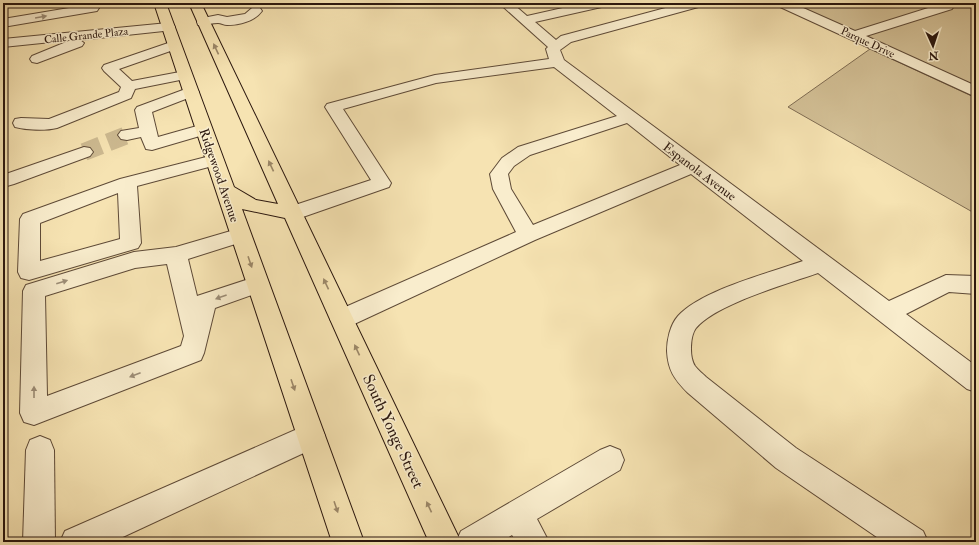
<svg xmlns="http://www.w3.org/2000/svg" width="979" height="545" font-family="'IM FELL Double Pica',serif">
<rect width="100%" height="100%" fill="#f6e3b2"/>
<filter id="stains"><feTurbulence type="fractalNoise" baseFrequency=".005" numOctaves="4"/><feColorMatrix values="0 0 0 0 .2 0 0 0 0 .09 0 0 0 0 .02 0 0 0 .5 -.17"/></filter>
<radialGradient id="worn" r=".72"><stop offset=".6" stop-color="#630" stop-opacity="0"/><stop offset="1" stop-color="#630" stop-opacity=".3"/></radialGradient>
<g fill="#d3c096" stroke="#7f6c52">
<polygon points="792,3 976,3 976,86"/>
<polygon points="870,49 976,98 976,214 788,107"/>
</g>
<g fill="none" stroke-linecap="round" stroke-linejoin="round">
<polyline stroke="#cdba91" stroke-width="18" stroke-dasharray="18 8" stroke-linecap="butt" points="84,152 127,135"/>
<g stroke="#5e4a37" stroke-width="2">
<g id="minor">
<path d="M499 3H512L527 16 585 3H608L606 6 535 22 556 40 561 36 684 3H704L702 6 571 42 560 50 564 60 889 301 946 275 976 276V294L949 292 906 314 976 366V392L967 389 818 273C787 284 716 304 696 328 690 336 689 357 695 366 698 370 703 374 706 377L796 448 923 531 928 542H884L776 468 688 393C674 379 668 370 667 351 667 340 670 325 678 316 702 290 769 273 803 261L691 174 535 240 350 326 342 328 334 326 330 319 334 312 516 232 493 189 490 174 502 158 518 147 617 116 554 67 436 83 343 109 391 183 389 187 300 218 293 220 286 218 283 213 286 208 371 180 325 107 327 104 435 75 549 59 546 49 548 47ZM627 123 680 165 533 225 511 189 508 174 514 166 530 155Z"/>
<polygon points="776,3 792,3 855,31 944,3 952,3 954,6 952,9 866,36 976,86 976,97 778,6"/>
<polygon points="93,4 97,5 99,8 97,11 3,27 3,19"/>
<path d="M256 7 260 8 262 11C255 21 239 25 227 25 224 25 221 23 218 23 211 23 205 26 198 25L197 22 198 19 218 15 227 17 245 14 252 8Z"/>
<polygon points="168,23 173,24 175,27 173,30 80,40 84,43 82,46 37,63 32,62 30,59 32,56 71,40 3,47 3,39"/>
<path d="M174 41 179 42 181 45 179 48 119 69 132 81 185 71 190 72 192 75 190 78 135 89 131 98 57 128C45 131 27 130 15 127L13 123 15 119 21 118 49 119 119 92 121 87 104 71 102 68 104 65Z"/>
<polygon points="191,87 196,89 199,92 196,95 152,112 158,137 204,124 210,125 212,129 210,133 152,150 146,149 141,137 127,140 121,139 118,135 121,131 139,128 135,110 137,107"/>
<polygon points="84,147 90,148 93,152 90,156 14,184 7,186 3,185 3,175"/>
<path d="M214 155 220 156 223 160 220 164 137 186 141 243 138 248 29 280 21 278 18 272 20 219 23 214 120 179ZM118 193 120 239 40 261V223Z"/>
<path d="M241 228 248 230 251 235 248 240 188 259 197 296 258 276 266 278 269 284 266 290 215 308 204 353 201 360 34 425 24 422 20 413 23 291 26 285 134 252 176 247ZM167 264 184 336 181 346 47 396 45 296 135 268Z"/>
<polygon points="311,423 321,427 325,436 321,445 112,542 60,542 65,531"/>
<polygon points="40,436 50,440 54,450 55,542 23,542 26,450 30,440"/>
<polygon points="610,446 620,450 624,460 620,470 537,519 549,542 516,542 512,535 501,542 456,542 461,531 600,450"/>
</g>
</g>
<g stroke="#2b170e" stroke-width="2">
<polygon id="major" points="154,3 166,3 234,187 256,200 278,204 189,3 201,3 461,542 429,542 285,218 242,209 364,542 332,542"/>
</g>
<use href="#minor" fill="#f9edcd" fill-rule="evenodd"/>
<use href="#major" fill="#f6e3b2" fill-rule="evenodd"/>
</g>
<defs><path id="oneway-solid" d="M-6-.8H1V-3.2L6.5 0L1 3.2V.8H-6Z"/></defs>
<g fill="#9c8d77">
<use href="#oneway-solid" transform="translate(41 17) rotate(-10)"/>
<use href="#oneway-solid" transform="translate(62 282) rotate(-17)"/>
<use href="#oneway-solid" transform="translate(221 297) rotate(160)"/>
<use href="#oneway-solid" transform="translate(135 375) rotate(159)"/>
<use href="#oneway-solid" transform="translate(34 392) rotate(-90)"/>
</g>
<g fill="#9b8768">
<use href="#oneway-solid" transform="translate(216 49) rotate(-115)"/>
<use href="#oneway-solid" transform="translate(271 166) rotate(-115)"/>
<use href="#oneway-solid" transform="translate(250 262) rotate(71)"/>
<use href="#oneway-solid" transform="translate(326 284) rotate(-115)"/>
<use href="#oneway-solid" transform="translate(357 350) rotate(-115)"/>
<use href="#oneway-solid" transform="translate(293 385) rotate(71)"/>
<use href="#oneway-solid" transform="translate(336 507) rotate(71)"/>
<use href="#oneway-solid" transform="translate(429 507) rotate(-115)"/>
</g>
<g text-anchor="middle" stroke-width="3" stroke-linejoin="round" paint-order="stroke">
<g font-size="11" fill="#2b170e" stroke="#f9edcd">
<text transform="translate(86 35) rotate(-6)" y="4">Calle Grande Plaza</text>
<text transform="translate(868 42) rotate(25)" y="4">Parque Drive</text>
</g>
<g font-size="13" fill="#2b170e" stroke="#f9edcd">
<text transform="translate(700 171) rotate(37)" y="5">Espanola Avenue</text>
<text transform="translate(220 175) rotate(71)" y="5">Ridgewood Avenue</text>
</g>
<g font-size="16" fill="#2b170e" stroke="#f9edcd">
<text transform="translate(394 431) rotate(65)" y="6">South Yonge Street</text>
</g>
</g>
<rect width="979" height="545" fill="none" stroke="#f6e3b2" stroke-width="16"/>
<rect x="4" y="4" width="971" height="537" fill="none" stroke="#2b170e" stroke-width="2"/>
<rect x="8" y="8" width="963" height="529" fill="none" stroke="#2b170e"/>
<g transform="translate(933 46) rotate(177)" stroke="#f9edcd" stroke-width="3" paint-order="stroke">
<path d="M0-3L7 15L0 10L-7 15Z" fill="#2b170e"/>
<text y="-6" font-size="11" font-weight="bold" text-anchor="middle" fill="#2b170e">N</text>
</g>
<rect width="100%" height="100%" filter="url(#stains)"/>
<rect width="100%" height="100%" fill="url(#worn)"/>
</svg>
